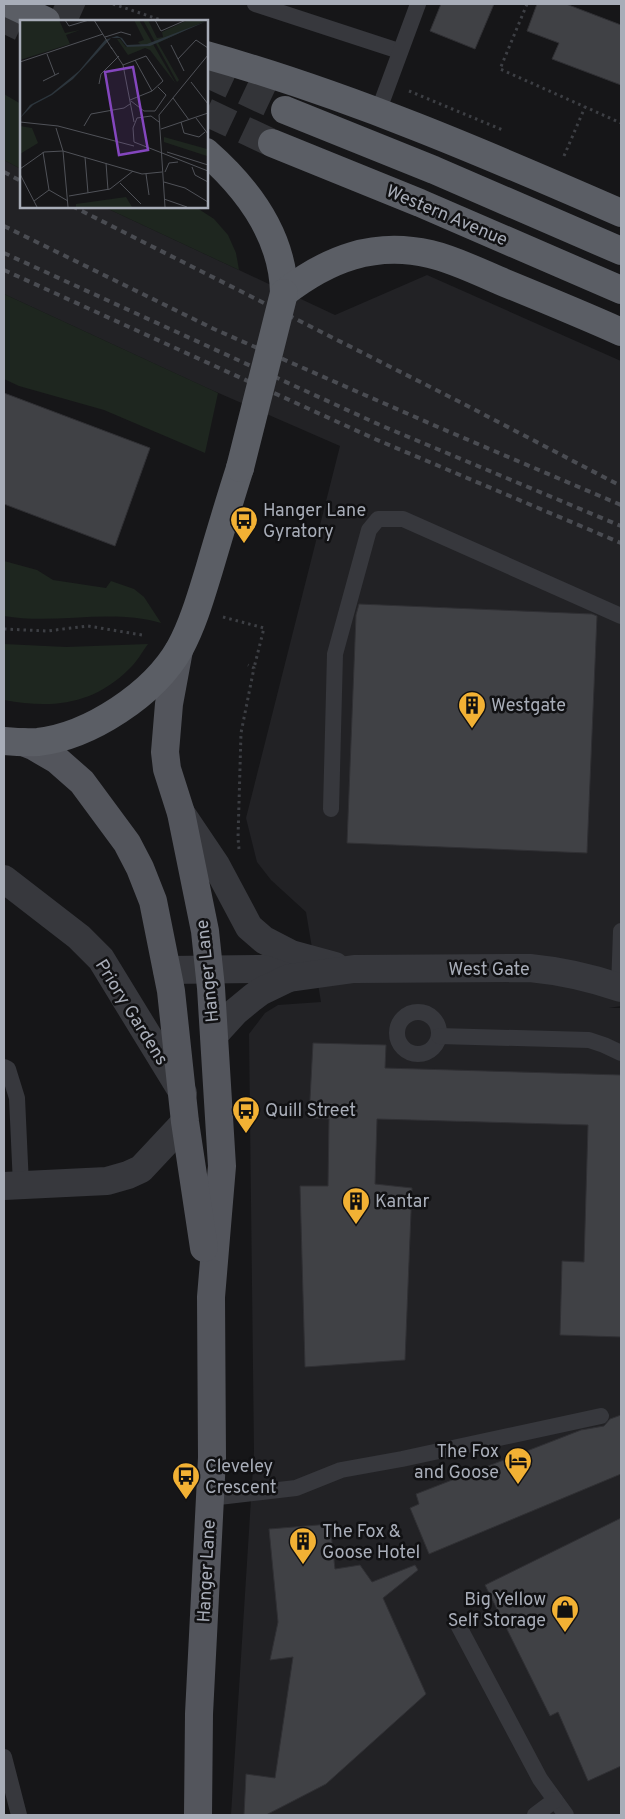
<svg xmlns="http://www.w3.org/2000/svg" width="625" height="1819" font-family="Overpass,sans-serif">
<rect width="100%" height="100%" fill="#161618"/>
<polygon fill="#222225" points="4,160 21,169 21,206 102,206 335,315 427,275 621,361 621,1006 609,1008 621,1008 621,1815 231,1815 254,1452 249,1034 265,1013 278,1005 321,1002 306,912 271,880 257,862 246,818 340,446 207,388 4,294"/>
<g fill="#1e261f">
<polygon points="4,94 21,104 21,169 4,160"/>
<polygon points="102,206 194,206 214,219 228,235 236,253 239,270"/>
<polygon points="4,294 218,393 205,453 104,410 19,386 4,379"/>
<path d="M4 561 37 570 53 580 106 588 111 581 134 589 144 597 161 623C110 608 56 625 4 616Z"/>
<path d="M4 644 66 647 148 644C142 652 137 662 129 669 93 705 52 709 4 700Z"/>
</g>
<g fill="#404145" stroke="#303034">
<polygon points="441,4 494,4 475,49 430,31"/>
<polygon points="537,4 566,4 621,25 621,85 552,59 559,43 527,31"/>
<polygon points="4,393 150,448 115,546 4,504"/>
<polygon points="359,604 592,614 597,616 587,853 347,843 356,615"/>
<polygon points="313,1043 386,1045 385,1068 621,1075 621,1337 560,1335 562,1261 584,1262 588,1125 377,1119 375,1184 412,1188 405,1360 305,1367 300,1186 328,1186 329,1119 309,1118"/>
<polygon points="621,1415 621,1474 429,1554 410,1508 419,1504 416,1494 581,1430 604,1426 610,1419"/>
<polygon points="621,1518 621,1766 588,1781 558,1712 550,1716 485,1585"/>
<polygon points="330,1524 335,1569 360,1565 372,1582 415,1565 418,1570 383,1598 426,1694 326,1784 266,1815 244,1815 246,1774 275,1778 293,1657 270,1660 278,1622 269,1529"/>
</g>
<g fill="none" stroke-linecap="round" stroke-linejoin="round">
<g stroke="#333438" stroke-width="28" stroke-dasharray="28 14" stroke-linecap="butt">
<polyline points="55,4 93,21"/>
<polyline points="4,19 21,27"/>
<polyline points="206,73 285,110"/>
<polyline points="206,112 272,143"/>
</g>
<g stroke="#3d3f44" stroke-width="3" stroke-dasharray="2.5 4" stroke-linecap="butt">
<polyline points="113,4 164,21"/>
<polyline points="527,4 500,69 621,123"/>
<polyline points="409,91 505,131"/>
<polyline points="564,156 585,107"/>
<polyline points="223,617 264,628 254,668"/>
<polyline points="4,629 47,631 88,626 142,635"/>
<polyline points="239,849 238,838 241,733 254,668 248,665"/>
</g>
<g stroke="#37383d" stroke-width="16">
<polyline points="255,4 399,51"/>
<polyline points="378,112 418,4"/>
<polyline points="331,809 335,654 369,530 378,519 403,519 621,616"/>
<polyline points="619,988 621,931"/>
<circle cx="418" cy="1033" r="21"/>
<polyline points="439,1036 589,1040 604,1045 621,1053"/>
<polyline points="4,1067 8,1069 17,1098 21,1185"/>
<polyline points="210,1498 296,1488 341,1470 402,1459 601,1416"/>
<polyline points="457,1623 540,1779 566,1815"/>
<polyline points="4,1757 19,1815"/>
<polyline points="535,1815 555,1800"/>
</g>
<g stroke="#37383d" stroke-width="28">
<polyline points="181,813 216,865 249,927 264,940 291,954 335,966"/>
<polyline points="4,879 79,937 101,959 183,1093"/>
<polyline points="167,970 264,969 289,978"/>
<path d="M214 1035 235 1012 252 998 260 992 289 978 354 969 530 968C561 971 592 978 621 988"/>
<polyline points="4,1186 107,1181 128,1175 141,1169 185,1122"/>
</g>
<g stroke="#53555c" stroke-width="28">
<polyline points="179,650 169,704 165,752 167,769 181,813 205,931 211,988 222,1166 211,1297 212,1458 199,1714 198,1815"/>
<polyline points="23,742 33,746 57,760 82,782 127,843 140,868 153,901 171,991 185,1122 204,1248"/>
</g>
<g stroke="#5b5e65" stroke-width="28">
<polyline points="10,4 46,21"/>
<path d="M206 55C349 95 486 154 621 213"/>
<polyline points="285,110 434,170 621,251"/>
<polyline points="272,143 420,203 621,290"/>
<path d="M206 152C247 188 283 236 284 293"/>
<path d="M284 293C328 259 374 241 430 254 456 260 481 273 505 283 544 299 583 315 621 332"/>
<path d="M4 741C15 742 26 743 38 742 90 736 154 694 180 648 193 624 201 596 209 570 219 536 229 502 240 468"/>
</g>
<g stroke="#4a4c52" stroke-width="4" stroke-dasharray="6 5" stroke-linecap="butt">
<polyline points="4,172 21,181"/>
<polyline points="72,206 458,401 621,486"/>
<polyline points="4,226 214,329 438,427 621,505"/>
<polyline points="4,253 380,425 621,526"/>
<polyline points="4,270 375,439 621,543"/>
</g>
<polyline stroke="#5b5e65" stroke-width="28" points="240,468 284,293"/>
</g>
<defs>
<g id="bus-pin" transform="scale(1.4375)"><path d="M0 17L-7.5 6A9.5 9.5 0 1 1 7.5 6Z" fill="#f2b134" stroke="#111113"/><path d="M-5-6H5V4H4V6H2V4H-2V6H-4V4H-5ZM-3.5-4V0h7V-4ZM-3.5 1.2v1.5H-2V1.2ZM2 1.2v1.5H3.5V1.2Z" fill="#111"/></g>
<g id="building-pin" transform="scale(1.4375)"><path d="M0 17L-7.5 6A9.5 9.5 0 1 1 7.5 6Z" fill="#f2b134" stroke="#111113"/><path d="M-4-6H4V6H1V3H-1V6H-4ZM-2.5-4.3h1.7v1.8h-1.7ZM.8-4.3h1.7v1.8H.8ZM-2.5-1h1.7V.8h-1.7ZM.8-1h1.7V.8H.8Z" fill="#111"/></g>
<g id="hotel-pin" transform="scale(1.4375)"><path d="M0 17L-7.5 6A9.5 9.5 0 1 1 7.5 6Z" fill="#f2b134" stroke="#111113"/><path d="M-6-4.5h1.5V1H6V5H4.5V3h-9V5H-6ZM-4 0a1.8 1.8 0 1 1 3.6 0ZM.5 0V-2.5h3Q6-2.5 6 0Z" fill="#111"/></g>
<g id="shop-pin" transform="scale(1.4375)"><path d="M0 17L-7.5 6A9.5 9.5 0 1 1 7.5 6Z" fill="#f2b134" stroke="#111113"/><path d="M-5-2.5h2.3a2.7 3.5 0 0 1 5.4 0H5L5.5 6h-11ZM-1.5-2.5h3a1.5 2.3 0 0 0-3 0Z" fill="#111"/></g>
</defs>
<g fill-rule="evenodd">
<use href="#bus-pin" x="244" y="520"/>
<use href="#building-pin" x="472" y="705"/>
<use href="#bus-pin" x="246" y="1110"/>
<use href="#building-pin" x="356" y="1201"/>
<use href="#hotel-pin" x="518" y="1461"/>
<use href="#bus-pin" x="186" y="1476"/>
<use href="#building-pin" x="303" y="1541"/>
<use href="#shop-pin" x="565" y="1609"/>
</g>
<g text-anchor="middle" stroke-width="5" stroke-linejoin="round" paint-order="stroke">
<g font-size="18" fill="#a8adb8" stroke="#111113">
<text transform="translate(447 215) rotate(23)" y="6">Western Avenue</text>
<text x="489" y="975">West Gate</text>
<text transform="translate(207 971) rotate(-96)" y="6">Hanger Lane</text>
<text transform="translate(132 1012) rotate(58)" y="6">Priory Gardens</text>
<text transform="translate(206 1571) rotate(-87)" y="6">Hanger Lane</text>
</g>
<g font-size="18" fill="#a8adb8" stroke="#111113" text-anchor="start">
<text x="263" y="516">Hanger Lane<tspan x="263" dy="21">Gyratory</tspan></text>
<text x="491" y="711">Westgate</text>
<text x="265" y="1116">Quill Street</text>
<text x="375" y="1207">Kantar</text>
<text x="499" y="1457" text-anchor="end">The Fox<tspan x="499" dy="21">and Goose</tspan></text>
<text x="205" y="1472">Cleveley<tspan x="205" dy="21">Crescent</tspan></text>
<text x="322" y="1537">The Fox &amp;<tspan x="322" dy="21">Goose Hotel</tspan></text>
<text x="546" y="1605" text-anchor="end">Big Yellow<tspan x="546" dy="21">Self Storage</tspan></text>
</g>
</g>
<g transform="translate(20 20)">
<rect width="188" height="188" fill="#161618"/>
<path d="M0 0H39L45 13 60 10 46 15 50 24 0 40ZM114 0H119L156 64 130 30 125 28 108 35 97 19H100L106 27 121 25 118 22 124 20ZM123 0H128L137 18 143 17 142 12 168 0H187L138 23 159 60 157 62ZM0 106 12 108 18 123 0 134ZM144 117 187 129V136L144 122ZM106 177 112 187H56V184Z" fill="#1e261f"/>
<path d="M187 1 130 26 107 27 100 18H91L53 59 32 75 13 85 0 98 10 85 31 74 59 51 85 20 97 16 102 18 107 25 127 24Z" fill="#2c353c"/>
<path fill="none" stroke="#505258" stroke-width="1" d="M45 0 49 6 69 0M74 0 92 29M135 0 141 11 166 0M85 17 101 12 111 15M151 25 164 51M91 27 103 45 114 102M27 34 35 55M158 39 176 20 188 28M115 40 132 71M0 42 83 14M103 45 126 36 143 61 132 71 110 80M23 61 39 53M171 62 188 84M79 64 81 54 99 36M153 78 169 100M111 81 124 91H135L146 75 138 67M176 98 188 114M0 102 38 106 114 126M139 102 131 96 117 98 113 108 114 122 188 151M161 102 164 113 179 117 185 112M64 106 71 94 104 88 110 84M36 108 43 131 48 187M141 109 188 93M23 132 29 170 48 181M147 132 188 145M65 137 68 173M86 143 88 170M172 147 175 155 188 162M0 149 24 132 43 131 122 154 142 152M145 152 149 143 158 142M0 154 17 187M126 154 129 175M144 162 165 168 188 182M100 163 121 184M49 176 90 169 113 151M144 179 167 187M14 181 29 170M145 187 139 95 188 35"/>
<path fill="#8446be" fill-opacity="0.15" stroke="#8446be" stroke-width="2.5" d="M113 47 128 130 99 135 85 52Z"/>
<rect width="188" height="188" fill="none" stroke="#a8adb8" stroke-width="2.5"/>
</g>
<rect width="625" height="1819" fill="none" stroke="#a8adb8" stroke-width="10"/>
</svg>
